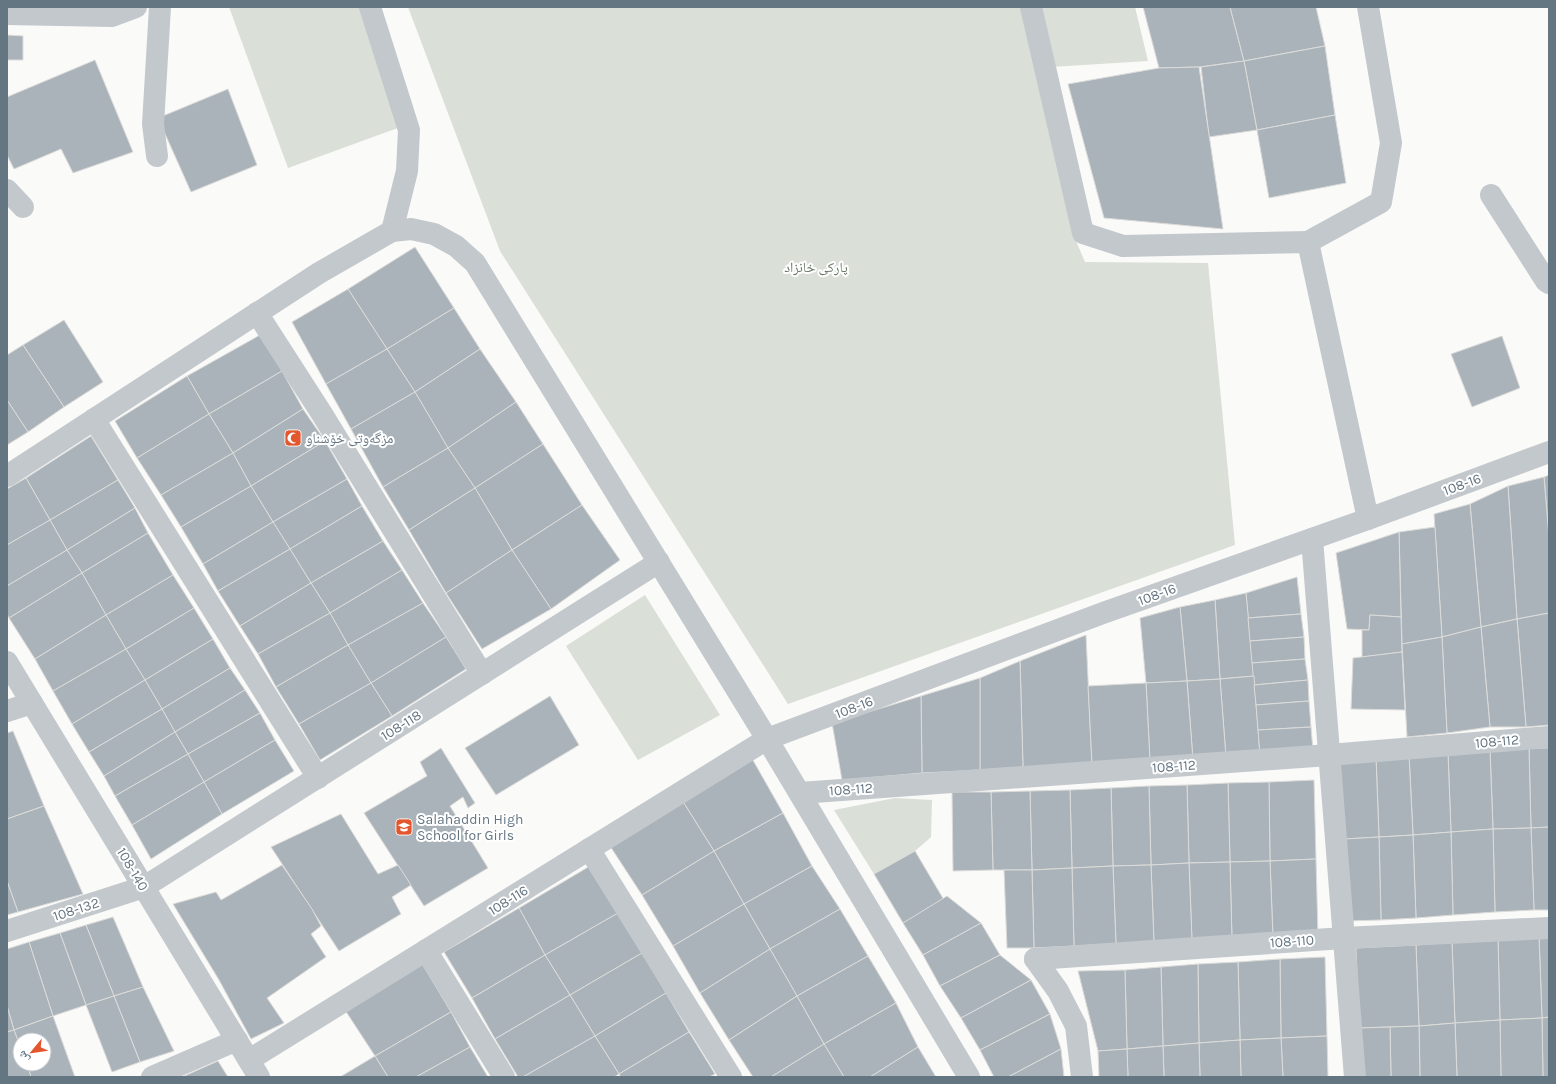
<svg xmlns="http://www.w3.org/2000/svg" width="1556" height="1084" font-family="Karla,'Noto Naskh Arabic',sans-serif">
<rect width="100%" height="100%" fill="#fafaf8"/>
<g fill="#dadfd7">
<polygon points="229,7 363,7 406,125 288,168"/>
<polygon points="408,7 1024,7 1073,234 1085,262 1208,263 1235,545 788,704 500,251"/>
<polygon points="1036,7 1135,7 1148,61 1051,67"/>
<polygon points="645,595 720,715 638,760 566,646"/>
<polygon points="895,798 932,800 931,837 915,851 874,874 834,810"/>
</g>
<g fill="#aab3b9" stroke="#dcdcda">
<polygon points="1143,7 1230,7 1244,61 1199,67 1159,68"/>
<polygon points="1230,7 1316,7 1325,46 1244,61"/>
<polygon points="7,35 23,36 23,60 7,60"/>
<polygon points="1325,46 1335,115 1257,130 1244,61"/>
<polygon points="95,60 133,152 73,173 61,149 14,169 7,155 7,97"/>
<polygon points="1244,61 1257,130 1209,137 1201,67"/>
<polygon points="1199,67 1223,229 1104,218 1068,84 1159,68"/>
<polygon points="228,89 257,165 191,192 158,118"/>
<polygon points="1335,115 1346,183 1269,198 1257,130"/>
<polygon points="415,247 454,308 387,349 348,289"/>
<polygon points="348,289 387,349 326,384 292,322"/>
<polygon points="454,308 480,349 415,392 387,349"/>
<polygon points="64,320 103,382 64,407 23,345"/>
<polygon points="260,335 282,371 209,414 187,376"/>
<polygon points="1502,336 1520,388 1472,407 1451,354"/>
<polygon points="23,345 64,407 28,432 7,400 7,355"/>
<polygon points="387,349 415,392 351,429 326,384"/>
<polygon points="480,349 516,402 448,448 415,392"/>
<polygon points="282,371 303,409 233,453 209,414"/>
<polygon points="187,376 209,414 137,458 115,421"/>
<polygon points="415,392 448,448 383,487 351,429"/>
<polygon points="7,400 28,432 7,445"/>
<polygon points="516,402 543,444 475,488 448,448"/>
<polygon points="303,409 325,441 251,486 233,453"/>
<polygon points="209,414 233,453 161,495 137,458"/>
<polygon points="91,436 118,480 50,520 26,478"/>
<polygon points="325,441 347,479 273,522 251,486"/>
<polygon points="543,444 582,505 512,550 475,488"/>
<polygon points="448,448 475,488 409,530 383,487"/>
<polygon points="233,453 251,486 181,527 161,495"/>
<polygon points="1549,475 1549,537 1544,477"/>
<polygon points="1544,477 1549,537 1549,613 1517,619 1508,486"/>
<polygon points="26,478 50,520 7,545 7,489"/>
<polygon points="347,479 362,506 290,549 273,522"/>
<polygon points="118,480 135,508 67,550 50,520"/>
<polygon points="251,486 273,522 203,564 181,527"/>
<polygon points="1508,486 1517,619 1481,627 1470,504"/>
<polygon points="475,488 512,550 446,593 409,530"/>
<polygon points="1470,504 1481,627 1442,637 1434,514"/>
<polygon points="582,505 620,560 551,609 512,550"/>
<polygon points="362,506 383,541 311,583 290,549"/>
<polygon points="135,508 148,533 82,573 67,550"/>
<polygon points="50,520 67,550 7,586 7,545"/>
<polygon points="273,522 290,549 218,591 203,564"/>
<polygon points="1435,527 1442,637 1402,644 1399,532"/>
<polygon points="1399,532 1401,617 1370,615 1369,630 1347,629 1336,553"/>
<polygon points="148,533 173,575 106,615 82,573"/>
<polygon points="383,541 402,570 330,613 311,583"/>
<polygon points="290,549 311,583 240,626 218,591"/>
<polygon points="67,550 82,573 9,618 7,614 7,586"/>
<polygon points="512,550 551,609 482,649 446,593"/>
<polygon points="402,570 423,603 348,645 330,613"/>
<polygon points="82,573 106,615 35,659 9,618"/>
<polygon points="173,575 194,608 126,649 106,615"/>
<polygon points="1297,577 1301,614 1248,618 1246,593"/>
<polygon points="311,583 330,613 258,654 240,626"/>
<polygon points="1246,593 1254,676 1220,679 1215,600"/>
<polygon points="1215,600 1220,679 1187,681 1180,607"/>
<polygon points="423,603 446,637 371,683 348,645"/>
<polygon points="1180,607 1187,681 1146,683 1140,618"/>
<polygon points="194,608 213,639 145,680 126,649"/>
<polygon points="330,613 348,645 276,687 258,654"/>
<polygon points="1549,613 1549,725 1526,727 1517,619"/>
<polygon points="1301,614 1304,637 1250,641 1248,618"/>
<polygon points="106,615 126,649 53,691 35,659"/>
<polygon points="1370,615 1401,617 1402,652 1362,657 1362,630 1369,630"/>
<polygon points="1517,619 1526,727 1490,727 1481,627"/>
<polygon points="1481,627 1490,727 1447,733 1442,637"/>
<polygon points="1086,635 1092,764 1023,767 1020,661"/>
<polygon points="446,637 466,669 392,716 371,683"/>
<polygon points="1304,637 1305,659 1252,663 1250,641"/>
<polygon points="1442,637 1447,733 1407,737 1402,644"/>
<polygon points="213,639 230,668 162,709 145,680"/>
<polygon points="348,645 371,683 299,724 276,687"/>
<polygon points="126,649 145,680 72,724 53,691"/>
<polygon points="1402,652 1405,710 1351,709 1353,658"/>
<polygon points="1305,659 1308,680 1254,685 1252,663"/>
<polygon points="1020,661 1023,767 980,770 980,678"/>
<polygon points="230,668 245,690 175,732 162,709"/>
<polygon points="1254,676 1260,755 1226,757 1220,679"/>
<polygon points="980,678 980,770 922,773 921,696"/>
<polygon points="1220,679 1226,757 1193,760 1187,681"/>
<polygon points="145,680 162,709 89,752 72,724"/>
<polygon points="1308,680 1309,701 1256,705 1254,685"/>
<polygon points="1187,681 1193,760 1150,761 1146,683"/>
<polygon points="371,683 392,716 320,760 299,724"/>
<polygon points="1146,683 1150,761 1092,764 1088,686"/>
<polygon points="245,690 260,713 188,754 175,732"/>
<polygon points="550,696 579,745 496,795 465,748"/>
<polygon points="921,696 922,773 842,780 832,723"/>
<polygon points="1309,701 1311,727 1258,730 1256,705"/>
<polygon points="162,709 175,732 104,776 89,752"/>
<polygon points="260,713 275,740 204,782 188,754"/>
<polygon points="1311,727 1313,751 1260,755 1258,730"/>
<polygon points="13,731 44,806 7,819 7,733"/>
<polygon points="175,732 188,754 115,796 104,776"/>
<polygon points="275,740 294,771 222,814 204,782"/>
<polygon points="441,748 475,803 468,808 463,797 450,806 488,868 424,906 364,813 427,776 420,762"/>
<polygon points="1529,748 1549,748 1549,827 1531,828"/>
<polygon points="1529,748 1531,828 1493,829 1490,750"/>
<polygon points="1490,750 1493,829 1451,832 1448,753"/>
<polygon points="1448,753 1451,832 1413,835 1409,755"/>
<polygon points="188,754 204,782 132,825 115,796"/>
<polygon points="750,755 783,813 714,851 682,800"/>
<polygon points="1409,755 1413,835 1379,837 1376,757"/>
<polygon points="1376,757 1379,837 1344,839 1340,759"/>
<polygon points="1314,780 1316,859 1270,861 1269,782"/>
<polygon points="204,782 222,814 151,859 132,825"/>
<polygon points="1269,782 1270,861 1230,862 1228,783"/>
<polygon points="1228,783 1230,862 1189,863 1187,785"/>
<polygon points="1187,785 1189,863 1151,865 1149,786"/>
<polygon points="1149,786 1151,865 1113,866 1111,788"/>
<polygon points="1111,788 1113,866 1072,868 1070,790"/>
<polygon points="1070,790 1072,868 1032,870 1030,791"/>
<polygon points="1030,791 1032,870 993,870 991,792"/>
<polygon points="952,792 991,792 993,870 953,871"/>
<polygon points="682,800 714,851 642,895 610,846"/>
<polygon points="44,806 83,894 18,912 7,881 7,819"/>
<polygon points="783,813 812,866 744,904 714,851"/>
<polygon points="341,814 378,874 398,865 411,885 392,897 401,914 339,951 271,847"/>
<polygon points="1549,827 1549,910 1534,910 1531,828"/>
<polygon points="1531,828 1534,910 1495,912 1493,829"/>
<polygon points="1493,829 1495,912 1453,915 1451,832"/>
<polygon points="1451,832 1453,915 1416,918 1413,835"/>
<polygon points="1413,835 1416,918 1381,920 1379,837"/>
<polygon points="1379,837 1381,920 1347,921 1344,839"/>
<polygon points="714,851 744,904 673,946 642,895"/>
<polygon points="915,851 944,900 903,923 874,874"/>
<polygon points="1316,859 1318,936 1273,938 1270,861"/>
<polygon points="1270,861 1273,938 1232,940 1230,862"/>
<polygon points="1230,862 1232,940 1192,941 1189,863"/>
<polygon points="1189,863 1192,941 1154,943 1151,865"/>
<polygon points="282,865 312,909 321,926 311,934 326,957 267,998 284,1023 251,1039 219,980 173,904 216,892 221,900"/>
<polygon points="1151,865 1154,943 1116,944 1113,866"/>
<polygon points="590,866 618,913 545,955 519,908"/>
<polygon points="812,866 840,909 770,949 744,904"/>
<polygon points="1113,866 1116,944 1074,946 1072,868"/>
<polygon points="1072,868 1074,946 1034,948 1032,870"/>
<polygon points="1004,870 1032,870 1034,948 1007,948"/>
<polygon points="7,881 18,912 7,915"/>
<polygon points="947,896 981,923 923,955 903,923"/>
<polygon points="744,904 770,949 700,993 673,946"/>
<polygon points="519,908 545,955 472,998 444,952"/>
<polygon points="840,909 868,956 797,996 770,949"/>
<polygon points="618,913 642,953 570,995 545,955"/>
<polygon points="113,917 143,987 114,996 86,925"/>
<polygon points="981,923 1000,955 940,986 923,955"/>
<polygon points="86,925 114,996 86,1005 60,933"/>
<polygon points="60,933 86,1005 53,1016 29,942"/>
<polygon points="1549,935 1549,1017 1542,1018 1539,936"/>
<polygon points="1539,936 1542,1018 1500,1020 1498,939"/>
<polygon points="1498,939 1500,1020 1455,1023 1452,942"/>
<polygon points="29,942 53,1016 14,1030 7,1006 7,949"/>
<polygon points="1452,942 1455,1023 1419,1026 1416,945"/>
<polygon points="1416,945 1419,1026 1359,1028 1356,948"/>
<polygon points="770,949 797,996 729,1040 700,993"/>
<polygon points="642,953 666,993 595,1036 570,995"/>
<polygon points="545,955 570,995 495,1039 472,998"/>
<polygon points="1000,955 1031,980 961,1018 940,986"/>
<polygon points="868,956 896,1003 824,1044 797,996"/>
<polygon points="1325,957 1327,1036 1281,1038 1280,959"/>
<polygon points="1280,959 1281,1038 1240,1040 1238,962"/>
<polygon points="421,962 451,1012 375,1056 343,1007"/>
<polygon points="1238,962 1240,1040 1199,1043 1198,964"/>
<polygon points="1198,964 1199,1043 1163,1046 1161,967"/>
<polygon points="1161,967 1163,1046 1127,1049 1125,970"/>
<polygon points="1125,970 1127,1049 1098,1051 1078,971"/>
<polygon points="1031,980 1050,1014 980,1050 961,1018"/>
<polygon points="143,987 174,1051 140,1062 114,996"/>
<polygon points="666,993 689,1032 619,1074 595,1036"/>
<polygon points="570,995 595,1036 523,1077 518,1077 495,1039"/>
<polygon points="114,996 140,1062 112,1072 86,1005"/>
<polygon points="797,996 824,1044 771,1077 753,1077 729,1040"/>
<polygon points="896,1003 918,1047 870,1077 844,1077 824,1044"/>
<polygon points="7,1006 14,1030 7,1032"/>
<polygon points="451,1012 470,1047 416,1077 388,1077 375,1056"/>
<polygon points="1050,1014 1061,1049 1008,1077 994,1077 980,1050"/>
<polygon points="53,1016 75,1077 31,1077 27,1064 44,1064 44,1040 20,1040 20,1046 14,1030"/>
<polygon points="1549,1017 1549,1077 1543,1077 1542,1018"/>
<polygon points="1542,1018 1543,1077 1501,1077 1500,1020"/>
<polygon points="1500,1020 1501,1077 1457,1077 1455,1023"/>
<polygon points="1455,1023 1457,1077 1420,1077 1419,1026"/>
<polygon points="1419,1026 1420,1077 1391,1077 1390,1027"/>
<polygon points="1390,1027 1391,1077 1360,1077 1359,1028"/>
<polygon points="14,1030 20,1046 20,1064 27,1064 31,1077 7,1077 7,1032"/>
<polygon points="689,1032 715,1074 709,1077 621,1077 619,1074"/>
<polygon points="595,1036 619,1074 614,1077 523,1077"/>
<polygon points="1327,1036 1328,1077 1283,1077 1281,1038"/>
<polygon points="1281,1038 1283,1077 1241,1077 1240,1040"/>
<polygon points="1240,1040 1241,1077 1200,1077 1199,1043"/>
<polygon points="1199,1043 1200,1077 1164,1077 1163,1046"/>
<polygon points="824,1044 844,1077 771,1077"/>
<polygon points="1163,1046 1164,1077 1128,1077 1127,1049"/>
<polygon points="470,1047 488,1077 416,1077"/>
<polygon points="918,1047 936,1077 870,1077"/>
<polygon points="1061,1049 1064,1077 1008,1077"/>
<polygon points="1127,1049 1128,1077 1099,1077 1098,1051"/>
<polygon points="375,1056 388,1077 340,1077"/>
<polygon points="218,1061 228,1077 182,1077"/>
</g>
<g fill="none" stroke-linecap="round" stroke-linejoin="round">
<g stroke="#c3c8cc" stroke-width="22">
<polyline points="370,7 409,130 407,171 392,231"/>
<polyline points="1031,7 1083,233 1123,246 1308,242 1368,519"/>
<polyline points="7,14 112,16 136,7"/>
<polyline points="157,156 153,124 160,7"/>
<polyline points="7,190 23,207"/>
<polyline points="1491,195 1546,281 1549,283"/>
<polyline points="1308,242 1381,202 1391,143 1368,7"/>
<polyline points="257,313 322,414 482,674"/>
<polyline points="94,419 318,778"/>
<polyline points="7,476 319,273 392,231 411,229 434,234 456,246 475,263 767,739 969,1077"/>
<polyline points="1312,539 1355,1077"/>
<polyline points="7,662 259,1077"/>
<polyline points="7,711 32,703"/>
<polyline points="800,793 1329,755 1549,737"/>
<polyline points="589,849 731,1077"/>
<polyline points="7,931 144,887 659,562"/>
<polyline points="426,950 504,1077"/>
<polyline points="1035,959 1344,938 1549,928"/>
<polyline points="1035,959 1058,991 1076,1026 1082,1077"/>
<polyline points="249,1060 767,739 1103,613 1368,519 1549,452"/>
<polyline points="152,1077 237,1040"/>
</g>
</g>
<defs>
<g id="mosque-square" transform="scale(0.9)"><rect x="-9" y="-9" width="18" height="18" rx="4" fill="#e4572e" stroke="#fff"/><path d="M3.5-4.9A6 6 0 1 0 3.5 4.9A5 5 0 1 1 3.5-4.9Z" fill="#fff"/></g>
<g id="school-square" transform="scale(0.9)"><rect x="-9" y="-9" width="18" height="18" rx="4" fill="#e4572e" stroke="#fff"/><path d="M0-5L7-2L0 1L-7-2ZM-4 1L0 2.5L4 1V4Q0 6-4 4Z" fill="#fff"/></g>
</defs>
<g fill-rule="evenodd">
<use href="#mosque-square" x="293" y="438"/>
<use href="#school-square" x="404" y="827"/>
</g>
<g text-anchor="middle" stroke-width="4" stroke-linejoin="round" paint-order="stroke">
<g font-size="14" fill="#687a64" stroke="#fff">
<text x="816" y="272">پارکی خانزاد</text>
</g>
<g font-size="14" fill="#657683" stroke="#fff" text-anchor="start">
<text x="306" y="443">مزگەوتی خۆشناو</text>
<text x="417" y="824">Salahaddin High<tspan x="417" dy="16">School for Girls</tspan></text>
</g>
<g font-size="14" fill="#657683" stroke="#fff">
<text transform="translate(1462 484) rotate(-20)" y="5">108-16</text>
<text transform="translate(1157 594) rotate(-20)" y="5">108-16</text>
<text transform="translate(854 707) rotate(-21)" y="5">108-16</text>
<text transform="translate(401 725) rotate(-32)" y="5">108-118</text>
<text transform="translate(1497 741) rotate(-5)" y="5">108-112</text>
<text transform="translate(1174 766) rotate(-4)" y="5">108-112</text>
<text transform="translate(851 789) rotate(-4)" y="5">108-112</text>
<text transform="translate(133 869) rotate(59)" y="5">108-140</text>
<text transform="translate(508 900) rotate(-32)" y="5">108-116</text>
<text transform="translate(76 909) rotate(-18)" y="5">108-132</text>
<text transform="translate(1292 941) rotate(-4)" y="5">108-110</text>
</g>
</g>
<rect width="1556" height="1084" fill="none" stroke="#657683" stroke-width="16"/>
<g transform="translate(32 1052) rotate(241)"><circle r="19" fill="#ffffff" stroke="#c1c8cd"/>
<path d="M0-3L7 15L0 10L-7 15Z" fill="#e4572e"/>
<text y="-6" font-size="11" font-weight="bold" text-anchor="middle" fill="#657683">ش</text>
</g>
</svg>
